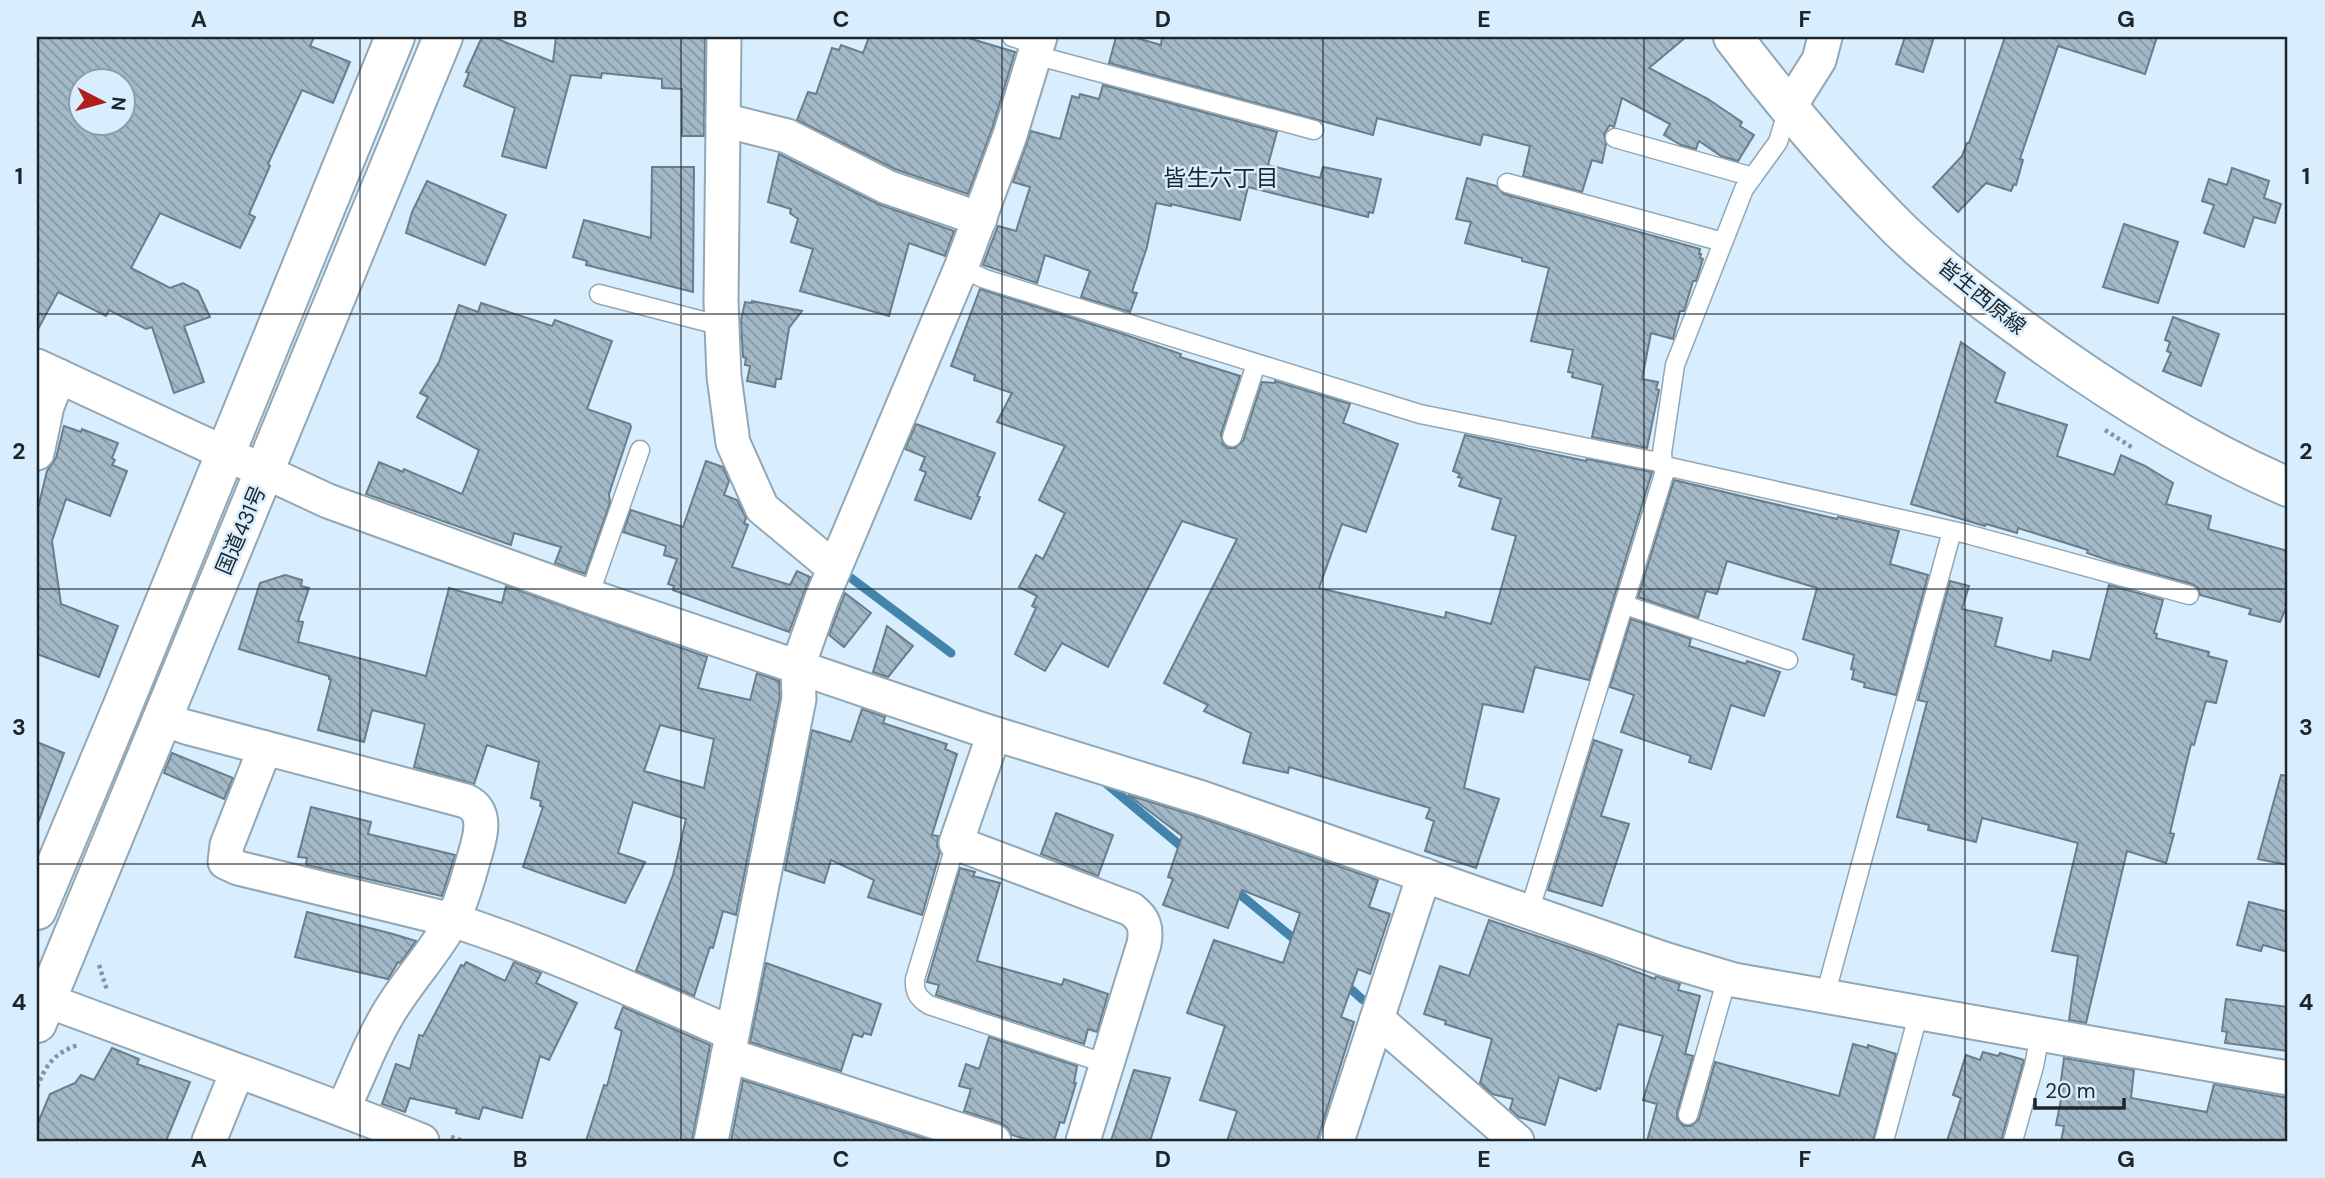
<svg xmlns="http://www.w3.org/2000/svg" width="2325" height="1178" font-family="'DM Sans','Noto Sans JP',sans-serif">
<defs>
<pattern id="building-back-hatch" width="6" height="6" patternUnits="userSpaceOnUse" patternTransform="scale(1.75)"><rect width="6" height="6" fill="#a4b9c8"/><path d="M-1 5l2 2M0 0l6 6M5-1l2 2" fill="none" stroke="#8596a3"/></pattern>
</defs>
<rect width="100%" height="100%" fill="#d8eefe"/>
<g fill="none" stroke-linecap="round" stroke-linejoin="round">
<g stroke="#4384ac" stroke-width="9">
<polyline points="851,578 951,653"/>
<polyline points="1102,780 1188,852"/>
<polyline points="1231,887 1299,943"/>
<polyline points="1343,982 1363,1000"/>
</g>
</g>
<g fill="url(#building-back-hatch)" stroke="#6a7d8b" stroke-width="2" fill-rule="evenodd">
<path d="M37 37H314L310 46 350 62 333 103 302 90 268 164 270 166 249 214 255 217 240 248 160 213 131 268 170 288 183 283 198 291 210 317 184 326 204 382 174 393 152 327 146 329 109 310 106 316 58 292 37 331ZM80 80H122V122H80Z"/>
<polygon points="482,37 493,37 553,62 556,37 705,37 704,136 682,136 682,89 662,88 662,79 602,73 601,78 571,75 546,168 502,156 515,108 464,86 469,73 466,72"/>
<polygon points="869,37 965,37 1015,52 992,129 968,194 895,169 797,120 808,92 816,94 832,48 839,50 841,45 863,53"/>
<polygon points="1116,37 1133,37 1161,45 1162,37 1686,37 1649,68 1708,99 1742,122 1740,126 1754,135 1738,161 1721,156 1699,141 1696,149 1681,145 1664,135 1670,124 1622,98 1614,127 1610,125 1604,134 1606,144 1602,163 1592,160 1582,192 1523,176 1530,146 1483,134 1480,145 1377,118 1373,135 1109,63"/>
<polygon points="1905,37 1934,37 1923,72 1896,64"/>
<polygon points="2005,37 2157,37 2145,74 2058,46 2020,159 2023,160 2016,185 2014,184 2011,191 1986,183 1958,212 1933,187 1962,156 1967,143 1969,143"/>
<polygon points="1103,85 1277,132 1268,165 1320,178 1323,167 1381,179 1373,213 1369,212 1368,217 1248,187 1240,220 1171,204 1171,206 1156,203 1147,247 1132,292 1137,293 1130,312 1081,297 1090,271 1045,255 1037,283 983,265 998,226 1016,231 1030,187 1013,182 1031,131 1060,139 1072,96 1079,98 1080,94 1099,99"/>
<polygon points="779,154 878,204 954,231 945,256 909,243 889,316 800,291 813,249 791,242 798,219 790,213 791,209 768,202"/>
<polygon points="652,167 694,167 693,292 586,265 587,261 573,257 584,220 651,238"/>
<polygon points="2232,168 2269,181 2264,198 2281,204 2275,223 2254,217 2244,247 2204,233 2214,205 2202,201 2209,179 2227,185"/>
<polygon points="1467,178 1496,186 1504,194 1700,249 1699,254 1701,254 1700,258 1703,259 1697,278 1696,281 1693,281 1684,311 1680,311 1673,339 1651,333 1642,379 1658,382 1656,389 1659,390 1647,448 1592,437 1603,385 1572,377 1573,373 1568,372 1573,350 1531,341 1549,268 1522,261 1522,258 1465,243 1471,222 1456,219"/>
<polygon points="427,181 506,215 485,265 406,233 412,212"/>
<polygon points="2124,224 2178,242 2158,303 2103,287"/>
<polygon points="980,289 1123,334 1181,354 1180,357 1240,376 1221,434 1223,444 1228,448 1235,448 1243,441 1262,382 1275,383 1275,381 1350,404 1343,423 1398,444 1366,532 1342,524 1319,588 1445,618 1446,612 1491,624 1516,536 1492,529 1501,499 1459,486 1462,478 1458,477 1460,474 1453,471 1465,435 1586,461 1587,459 1652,472 1589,680 1535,667 1523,712 1483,704 1464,788 1499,799 1476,868 1425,851 1434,821 1426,818 1430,808 1289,767 1288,773 1243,763 1251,733 1204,711 1208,705 1164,683 1237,539 1182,521 1108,667 1062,643 1045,671 1015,654 1036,608 1032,606 1037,596 1019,587 1036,555 1043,559 1065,513 1039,500 1065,446 997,422 1012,393 974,380 975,375 951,366"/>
<polygon points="752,301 802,311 789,328 781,379 776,379 775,387 747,381 750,366 745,365 746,358 743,357 741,320 745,302 752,303"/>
<polygon points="481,303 552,326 555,320 612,341 587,409 630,424 631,427 609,494 610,503 585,574 555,563 561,547 514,533 511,545 366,494 379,462 403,472 404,469 462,494 479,450 417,417 428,397 420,393 439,362 459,305 478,312"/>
<polygon points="2173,317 2219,334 2201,386 2163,371 2171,353 2167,351 2170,342 2165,340"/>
<polygon points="1961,342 2005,373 1995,402 2067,425 2057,456 2114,475 2121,455 2145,466 2173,483 2166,504 2211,516 2208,529 2288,551 2288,603 2280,622 2249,614 2251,609 2200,595 2198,588 2192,584 2113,562 2087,553 2088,550 2018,528 2017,533 1986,524 1985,526 1911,504"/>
<polygon points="916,424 995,453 977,496 980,497 971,519 915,500 926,472 920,470 925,457 905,449"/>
<polygon points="64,426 81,432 82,429 118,443 112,458 115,460 112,465 127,471 110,516 66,499 52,541 61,604 118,626 99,677 37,654 37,512 47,471 56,458"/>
<polygon points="706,461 723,467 729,481 724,495 737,500 746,518 744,523 748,525 732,567 790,585 797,571 810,577 789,632 673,590 674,586 668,584 677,559 664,555 666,546 623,532 631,510 683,527"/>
<polygon points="1674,480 1837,519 1838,517 1899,531 1890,564 1928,575 1896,695 1864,687 1865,683 1852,679 1854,670 1851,669 1854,655 1803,639 1817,588 1727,561 1717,594 1706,591 1698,618 1638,597"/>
<path d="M285 575 302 580 301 586 309 588 298 621 303 622 298 642 426 676 449 588 502 603 506 586 707 657 698 688 750 700 757 673 779 681 780 697 736 915 723 911 713 948 710 947 694 996 636 971 673 875 686 819 633 802 618 853 645 862 625 903 523 867 543 807 540 806 541 801 531 798 539 762 487 745 474 784 414 767 425 724 372 710 364 742 318 730 331 680 329 679V676L239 649 260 583ZM660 725 714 739 704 788 644 771Z"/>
<polygon points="1950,581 1969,586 1962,609 2002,618 1995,646 2051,661 2053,651 2090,660 2109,585 2163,600 2154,633 2157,634 2156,638 2209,652 2208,656 2227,661 2216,703 2206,701 2194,745 2191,744 2170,833 2174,834 2166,863 2127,851 2086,1023 2069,1020 2078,956 2052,951 2078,843 1982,818 1976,842 1928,830 1929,825 1897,817 1927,702 1918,700"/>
<polygon points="845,593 871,613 844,647 829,635"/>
<polygon points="1631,619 1691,639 1689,646 1746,664 1747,661 1780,672 1764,716 1731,705 1711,769 1689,762 1691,756 1621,732 1634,695 1610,687"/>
<polygon points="887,626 913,646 888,677 873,672"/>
<polygon points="862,709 885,717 883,723 947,744 945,749 957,754 932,835 938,836 937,846 940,852 922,915 868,897 874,880 831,860 824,883 785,870 812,730 851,742"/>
<polygon points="1594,740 1622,750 1601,816 1629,824 1602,906 1548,890"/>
<polygon points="37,742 64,753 39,820 37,819"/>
<polygon points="172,753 233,778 224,799 164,773"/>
<polygon points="2281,775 2288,776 2288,865 2258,859"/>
<polygon points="1128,795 1196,816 1378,880 1369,907 1390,914 1370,974 1358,969 1341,1017 1354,1022 1317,1141 1227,1141 1237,1111 1200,1100 1225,1026 1187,1013 1214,940 1283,963 1300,913 1242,890 1228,928 1163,905 1173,879 1168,877 1182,836"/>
<polygon points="311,807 371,822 368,834 455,855 442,896 306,865 307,858 298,857"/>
<polygon points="1056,813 1113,835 1098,876 1041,854"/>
<polygon points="960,868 975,872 973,876 1000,883 977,961 1062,985 1064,979 1108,994 1097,1032 1088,1029 1084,1044 936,995 939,985 927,982"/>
<polygon points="2249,902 2288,912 2288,952 2263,945 2261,951 2237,945"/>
<polygon points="307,912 393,934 416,941 400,963 398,962 388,979 295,957"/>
<polygon points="1489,920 1596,956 1655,979 1656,976 1680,984 1678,990 1700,996 1685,1054 1693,1056 1677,1113 1677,1118 1684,1126 1691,1126 1699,1119 1715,1062 1839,1096 1853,1044 1868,1048 1868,1045 1896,1054 1873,1141 1647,1141 1657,1104 1643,1100 1663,1036 1618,1024 1600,1089 1597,1088 1596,1091 1559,1077 1545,1125 1519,1117 1510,1109 1513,1099 1492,1094 1480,1083 1492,1039 1445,1024 1446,1021 1424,1014 1440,966 1469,976"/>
<polygon points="466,962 505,981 514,962 541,973 536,983 577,1003 549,1060 540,1056 522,1118 483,1107 479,1119 456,1113 457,1109 410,1098 405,1112 382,1104 396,1064 410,1069 419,1035 423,1036 461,965 464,966"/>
<polygon points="766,963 881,1004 871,1035 864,1033 862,1037 853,1034 841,1071 750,1042"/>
<polygon points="2226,999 2288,1007 2288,1051 2225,1043 2227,1032 2222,1031"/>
<polygon points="623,1007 710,1045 692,1141 586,1141 604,1085 607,1086 622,1031 615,1028"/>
<polygon points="989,1037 1077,1066 1074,1083 1076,1083 1064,1123 1060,1122 1054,1141 1032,1141 1012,1135 1008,1128 1001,1123 964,1111 971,1089 959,1086 966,1064 979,1069"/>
<polygon points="112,1048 139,1059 137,1064 190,1082 166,1141 37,1141 37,1125 50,1094 75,1083 81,1075 94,1080"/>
<polygon points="1983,1052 1998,1056 2000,1053 2024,1060 2001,1141 1947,1141 1961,1098 1953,1095 1966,1055 1980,1060"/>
<polygon points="2064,1058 2134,1070 2131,1098 2207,1112 2214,1084 2288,1098 2288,1141 2061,1141 2064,1126 2056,1125 2063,1089 2060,1088"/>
<polygon points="1134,1070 1170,1078 1150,1141 1111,1141"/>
<polygon points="743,1080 932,1141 731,1141"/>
</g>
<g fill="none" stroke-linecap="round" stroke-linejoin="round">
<g stroke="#92a7b5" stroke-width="21">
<g id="service">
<polyline points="1012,37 1038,45"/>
<polyline points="1035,55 1314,130"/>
<polyline points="1615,138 1753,177"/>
<polyline points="1507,183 1723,242"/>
<polyline points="961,268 985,279 1420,414 1663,463"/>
<polyline points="599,294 722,326"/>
<polyline points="1232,437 1256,364"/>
<polyline points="1664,474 1662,453 1675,365 1744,189 1778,142 1788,109"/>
<polyline points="589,596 640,450"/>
<polyline points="1625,605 1788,660"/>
<path d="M956 843 915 979C914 992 918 998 929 1005L1107 1064"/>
<polyline points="1529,912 1664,474 1670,467 1967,534 2189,595"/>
<polyline points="1825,996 1952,531"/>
<polyline points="1688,1115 1727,978"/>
<polyline points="1884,1141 1919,1012"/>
<polyline points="2013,1141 2034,1066 2040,1034"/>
</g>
</g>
<g stroke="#92a7b5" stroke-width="37">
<g id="minor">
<polyline points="724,37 721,301 724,376 733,443 762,508 834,568"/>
<polyline points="1788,109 1819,60 1825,37"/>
<polyline points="723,120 787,136 887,187 980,219"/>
<polyline points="37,366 328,501 589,596 986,731 1202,798 1664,959 1734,980 2288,1078"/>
<polyline points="37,453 47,406 59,376"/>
<path d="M163 719 186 727 466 801C489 812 480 838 474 858 468 878 463 899 453 919 434 955 403 985 384 1021 368 1049 357 1080 343 1109"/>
<path d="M994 734 956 843 1131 909C1144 919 1147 928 1144 944L1083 1141"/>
<path d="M265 748 227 845 225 862 238 868 452 920C548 951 639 993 731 1033"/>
<path d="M46 1000C171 1047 298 1091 422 1141"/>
<polyline points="1377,1019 1517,1141"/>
<polyline points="728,1055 994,1141"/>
<polyline points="209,1141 237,1072"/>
<polyline points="711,1141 799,699 798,666 822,598 961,268 1010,135 1040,37"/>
<polyline points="1337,1141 1424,875"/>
</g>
</g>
<g stroke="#92a7b5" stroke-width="42">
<path id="secondary" d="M1733 37C1783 103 1837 167 1896 226 1932 262 1974 294 2015 324 2100 387 2191 445 2288 487"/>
</g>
<g stroke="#92a7b5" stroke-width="42">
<g id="trunk">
<polyline points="37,910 123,705 395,37"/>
<polyline points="37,1023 443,37"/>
</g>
</g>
<g stroke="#85949f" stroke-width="4.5" stroke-dasharray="3.5 3.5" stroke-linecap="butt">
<polyline points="2105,430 2133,448"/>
<polyline points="99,965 107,990"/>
<path d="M37 1087C46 1065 54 1053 78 1045"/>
<polyline points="451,1137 464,1141"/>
</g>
<use href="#service" stroke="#fff" stroke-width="18"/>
<use href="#minor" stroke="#fff" stroke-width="33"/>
<use href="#secondary" stroke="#fff" stroke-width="38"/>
<use href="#trunk" stroke="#fff" stroke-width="38"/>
</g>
<path fill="none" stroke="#1d252a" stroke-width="2" stroke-opacity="0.55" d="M360 37V1141M681 37V1141M1002 37V1141M1323 37V1141M1644 37V1141M1965 37V1141M37 314H2288M37 589H2288M37 864H2288"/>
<g text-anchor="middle" stroke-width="5" stroke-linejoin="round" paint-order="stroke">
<g font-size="21" fill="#1d252a" stroke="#d8eefe">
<text transform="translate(1982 297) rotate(39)" y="7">皆生西原線</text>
<text transform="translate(241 530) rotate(-67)" y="7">国道431号</text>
</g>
<g font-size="23" fill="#1d252a" stroke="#d8eefe">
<text x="1221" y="186">皆生六丁目</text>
</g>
</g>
<rect width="2325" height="1178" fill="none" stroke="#d8eefe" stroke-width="77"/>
<g transform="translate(102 102) rotate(96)"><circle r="33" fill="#d8eefe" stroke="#8d9ea9" stroke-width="2"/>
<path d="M0-5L12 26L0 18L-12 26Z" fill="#af1f19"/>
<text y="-10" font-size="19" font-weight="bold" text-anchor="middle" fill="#1d252a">N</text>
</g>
<path d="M2035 1098v10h89v-10" fill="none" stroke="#1d252a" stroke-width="3.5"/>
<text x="2045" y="1098" font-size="21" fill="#1d252a" stroke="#d8eefe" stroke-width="5" paint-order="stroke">20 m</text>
<rect x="38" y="38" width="2248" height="1102" fill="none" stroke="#1d252a" stroke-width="2.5"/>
<g font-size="23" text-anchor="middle" font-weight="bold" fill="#1d252a">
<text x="199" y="27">A</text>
<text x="520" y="27">B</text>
<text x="841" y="27">C</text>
<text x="1163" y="27">D</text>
<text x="1484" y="27">E</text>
<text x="1805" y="27">F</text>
<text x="2126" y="27">G</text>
<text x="19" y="184">1</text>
<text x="2306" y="184">1</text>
<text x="19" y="459">2</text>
<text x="2306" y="459">2</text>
<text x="19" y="735">3</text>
<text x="2306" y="735">3</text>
<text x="19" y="1010">4</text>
<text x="2306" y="1010">4</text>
<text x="199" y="1167">A</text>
<text x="520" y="1167">B</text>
<text x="841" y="1167">C</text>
<text x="1163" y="1167">D</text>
<text x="1484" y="1167">E</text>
<text x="1805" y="1167">F</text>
<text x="2126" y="1167">G</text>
</g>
</svg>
